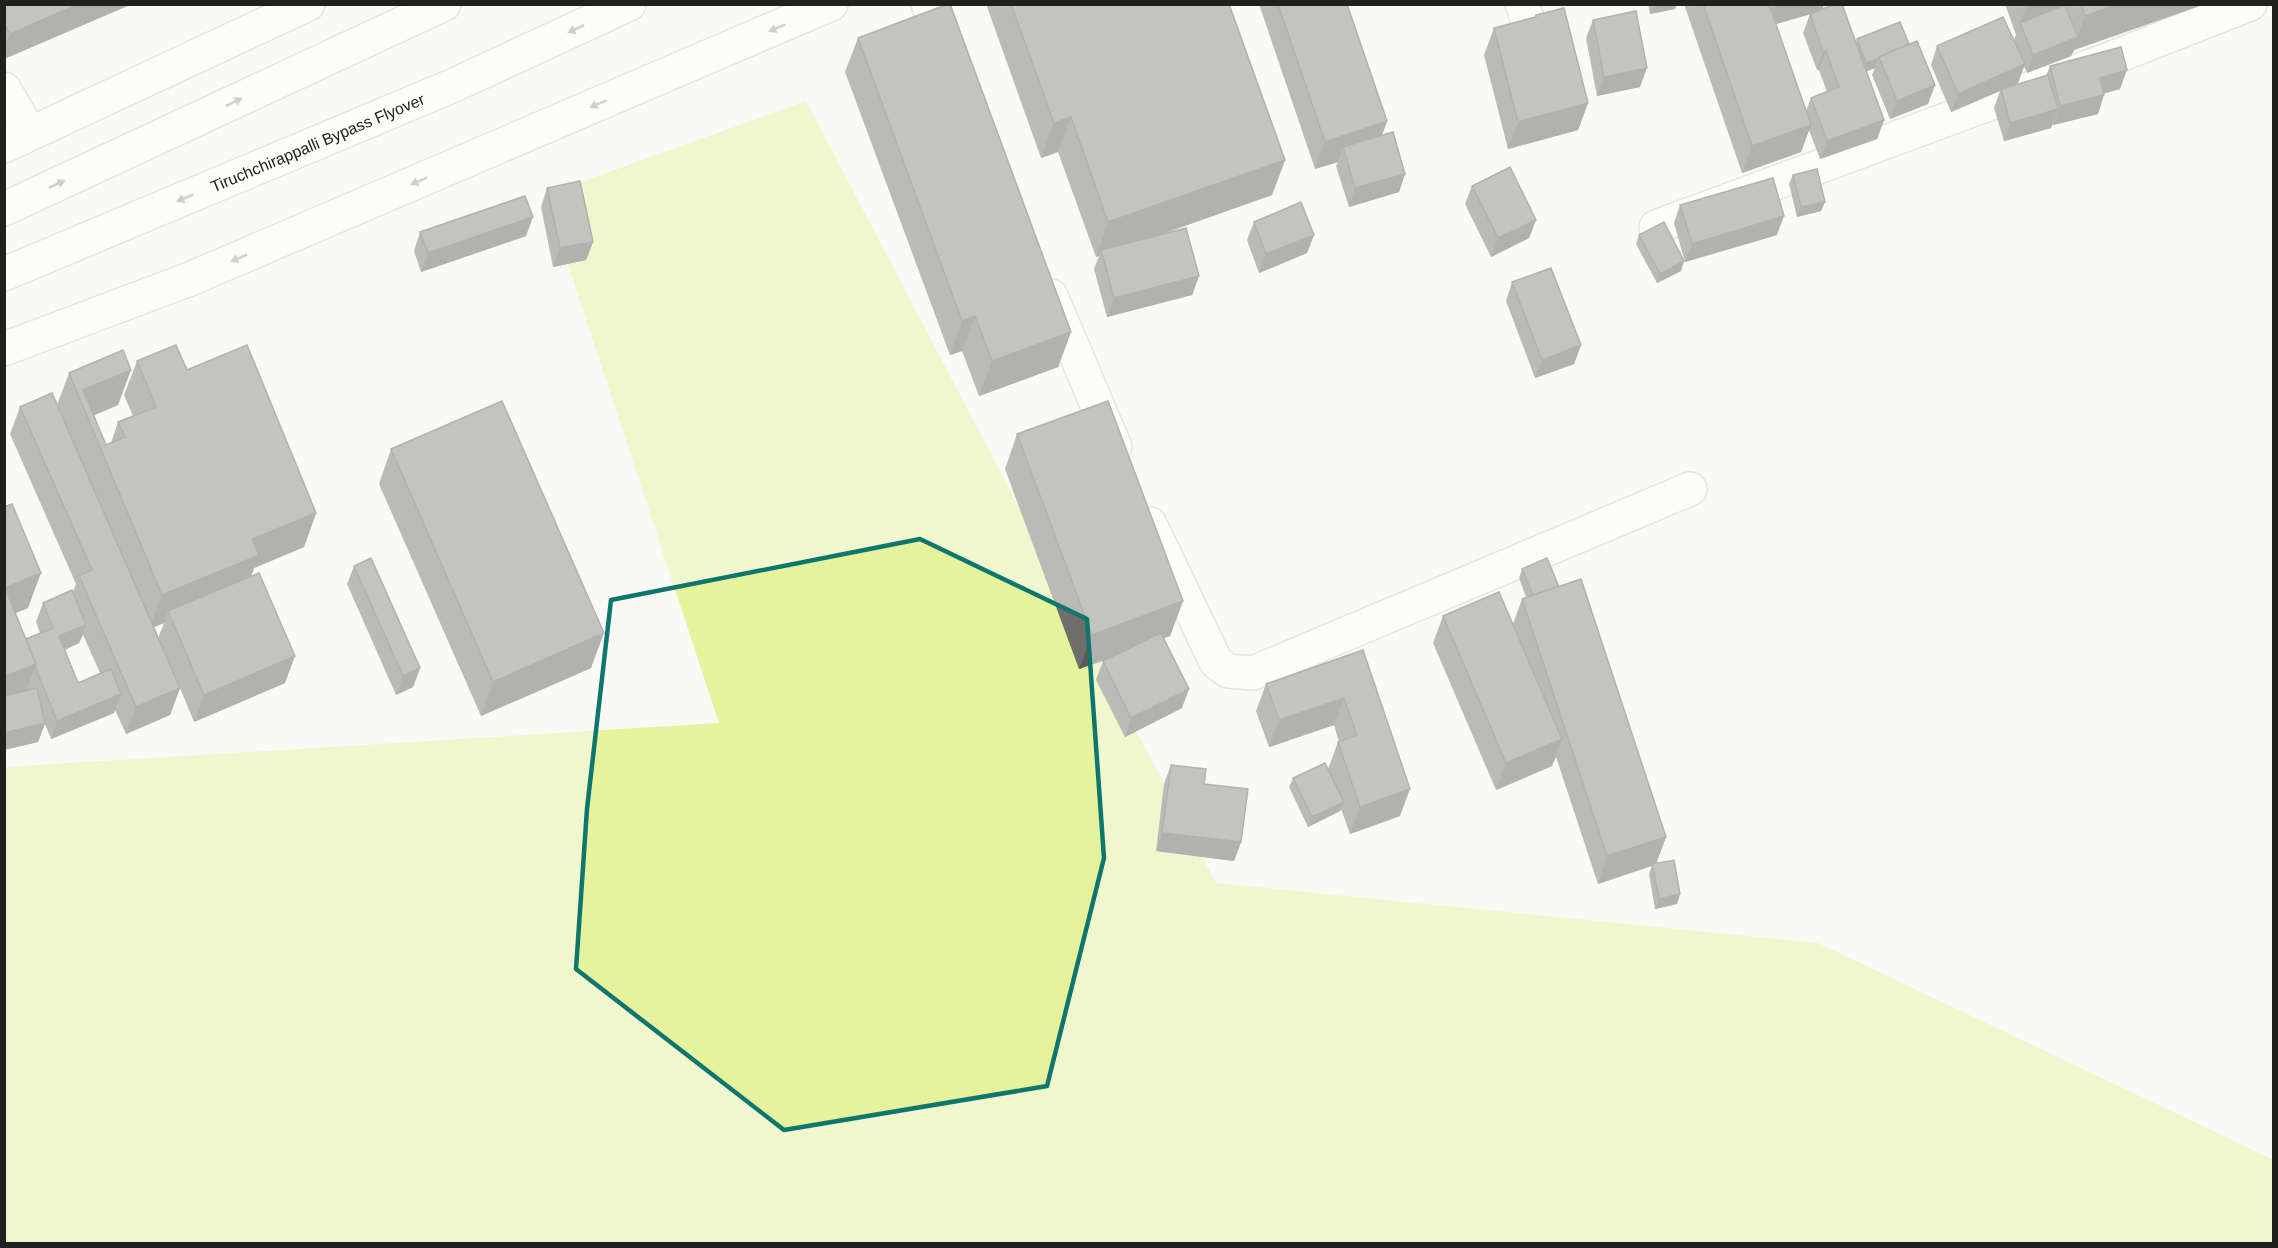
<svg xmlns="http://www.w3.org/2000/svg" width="2278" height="1248" font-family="Arial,sans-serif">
<rect width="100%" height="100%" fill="#f9f9f6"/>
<polygon fill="#e5f39d" points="806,101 1216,883 1818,943 2274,1160 2273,1244 5,1244 5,767 719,723 545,195"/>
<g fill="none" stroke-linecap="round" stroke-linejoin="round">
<g stroke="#cacbc7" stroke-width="36">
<g id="street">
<polyline points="928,4 948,52"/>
<polyline points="1522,4 1528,21"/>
<polyline points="4,89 30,133"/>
<polyline points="1656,227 2102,62 2250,4"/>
<polyline points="1051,296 1115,447"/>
<polyline points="1150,524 1216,662 1228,671 1253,673 1690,489"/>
</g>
</g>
<g stroke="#cacbc7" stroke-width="36">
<g id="secondary">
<polyline points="4,146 308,4"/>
<polyline points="4,349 190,279 831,4"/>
</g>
</g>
<g stroke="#cacbc7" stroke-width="36">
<g id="highway">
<polyline points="4,209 444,4"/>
<path id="s1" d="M4 274 452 86 629 4"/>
</g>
</g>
<use href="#street" stroke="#fff" stroke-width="33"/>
<use href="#secondary" stroke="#fff" stroke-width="33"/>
<use href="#highway" stroke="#fff" stroke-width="33"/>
</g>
<g fill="#6e6f6c" fill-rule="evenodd">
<polygon points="4,4 132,4 4,59"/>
<polygon points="986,4 1229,4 1285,160 1272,195 1161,234 1199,276 1192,295 1107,317 1094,269 1099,256 1096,257 1058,152 1041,158"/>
<polygon points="1259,4 1347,4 1387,121 1382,135 1405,174 1399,192 1349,207 1336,166 1338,162 1315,169"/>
<polygon points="1648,4 1677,4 1675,9 1650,14"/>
<path d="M1684 4H1824L1822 9 1856 43 1857 39 1900 22 1928 104 1890 119 1872 75 1875 68 1866 71 1884 120 1877 139 1820 159 1809 130 1801 152 1742 173ZM1810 14 1803 33 1817 70H1819L1827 92 1811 98 1806 111 1775 24Z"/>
<polygon points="2005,4 2205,4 2074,50 2071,56 2027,73 2024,66 2018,83 2009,87 2046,76 2050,66 2120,89 2104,93 2098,114 2053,125 2053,123 2051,128 2004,141 1994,108 2000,91 1951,112 1931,65 1937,46 2014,40 2016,35"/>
<polygon points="1536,15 1588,103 1578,130 1508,149 1484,55 1494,28 1535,18"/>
<polygon points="1593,20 1640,87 1597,96 1586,38"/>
<polygon points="858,38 1071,332 1058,367 979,396 962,351 950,355 845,72"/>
<polygon points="1793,175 1821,211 1797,217 1789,184"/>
<polygon points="1472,186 1536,220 1529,238 1491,257 1465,204"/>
<polygon points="547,188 593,242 586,260 553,267 541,207"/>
<polygon points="1680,205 1777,235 1685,262 1674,223"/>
<polygon points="1254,222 1314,235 1307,253 1259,273 1247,240"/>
<polygon points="420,232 526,236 421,272 414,251"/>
<polygon points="1639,235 1681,271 1657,283 1636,244"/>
<polygon points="1512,282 1581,345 1574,364 1535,378 1506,301"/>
<path d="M137 361 187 370 316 513 304 547 254 568 251 577 285 683 194 722 180 688 170 715 126 734 115 710 114 713 51 739 45 724 38 742 4 750V507L28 608 15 613 26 639 40 633 36 622 43 603 73 592 76 584 10 434 20 407 57 405 69 373 118 405 94 415 106 445 111 443 118 422 133 416 124 395ZM164 623 158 638 154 627ZM83 635 100 673 78 683 65 650 79 643Z"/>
<polygon points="1017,434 1183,601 1170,636 1163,638 1182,708 1125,737 1096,680 1103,661 1106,660 1079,669 1005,469"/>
<polygon points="391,449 591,668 481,716 379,484"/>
<polygon points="354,566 420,668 413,687 396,695 347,584"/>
<polygon points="1522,569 1666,837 1656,863 1680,894 1677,904 1655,909 1649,874 1652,866 1598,884 1556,757 1552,766 1496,790 1433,643 1443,616 1513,624 1522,599 1526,597 1519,578"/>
<polygon points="1363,650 1400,816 1350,834 1341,809 1340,811 1308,827 1289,787 1293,778 1328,769 1338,742 1339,742 1334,725 1269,747 1256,711 1266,684"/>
<polygon points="1171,765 1204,784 1241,842 1234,861 1156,851 1164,784"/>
</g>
<g fill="#5a5a58">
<polygon points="79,4 132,4 4,59 4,49 10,34"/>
<polygon points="1653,4 1677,4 1675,9 1650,14"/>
<polygon points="1785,4 1824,4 1822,11 1762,28 1769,9"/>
<polygon points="2027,4 2067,4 2062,19 2020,23"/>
<polygon points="2118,4 2205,4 2074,50 2071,56 2027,73 2033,55 2077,38 2085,16"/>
<polygon points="1826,51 1819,70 1817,70 1823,52"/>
<polygon points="1878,59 1875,68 1863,73 1866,63"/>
<polygon points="2025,64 2018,83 1951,112 1958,94"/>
<polygon points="1647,68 1640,87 1597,96 1604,77"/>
<polygon points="2127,70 2120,89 2093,97 2100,78"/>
<polygon points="1935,85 1928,104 1890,119 1897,101"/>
<polygon points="2104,95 2098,114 2053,125 2060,106"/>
<polygon points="1588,103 1578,130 1508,149 1518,122"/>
<polygon points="2058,109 2051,128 2004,141 2010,123"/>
<polygon points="1071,117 1058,152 1041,158 1054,123"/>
<polygon points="1884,120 1877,139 1820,159 1827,141"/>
<polygon points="1387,121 1377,149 1343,147 1338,162 1315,169 1325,142"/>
<polygon points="1811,125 1801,152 1742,173 1752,146"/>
<polygon points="1285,160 1272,195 1103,255 1101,250 1099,256 1096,257 1108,222"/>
<polygon points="1405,174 1399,192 1349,207 1355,188"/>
<polygon points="1825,202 1821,211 1797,217 1801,207"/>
<polygon points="1784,216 1777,235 1685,262 1692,244"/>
<polygon points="533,217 526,236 421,272 428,253"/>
<polygon points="1536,220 1529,238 1491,257 1498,238"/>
<polygon points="1314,235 1307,253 1259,273 1266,254"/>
<polygon points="593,242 586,260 553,267 560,248"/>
<polygon points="1684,261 1681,271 1657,283 1660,274"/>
<polygon points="1199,276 1192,295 1107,317 1114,298"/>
<polygon points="975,316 962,351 950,355 962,321"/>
<polygon points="1071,332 1058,367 979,396 992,361"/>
<polygon points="1581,345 1574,364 1535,378 1542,360"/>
<polygon points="131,370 118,405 88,418 83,390"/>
<polygon points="316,513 304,547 254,568 246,589 168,611 164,623 149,629 162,595 252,539"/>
<polygon points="41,573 28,608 4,618 5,588"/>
<polygon points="1183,601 1170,636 1079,669 1092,635"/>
<polygon points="86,625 79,643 52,655 59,636"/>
<polygon points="604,633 591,668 481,716 493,682"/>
<polygon points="295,656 285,683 194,722 204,695"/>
<polygon points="36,664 23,699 4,706 4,677"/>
<polygon points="420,668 413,687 396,695 403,676"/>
<polygon points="180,688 170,715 126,734 136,707"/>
<polygon points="1189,689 1182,708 1125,737 1131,718"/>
<polygon points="121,694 114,713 51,739 57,721"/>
<polygon points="1344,698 1334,725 1269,747 1279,720"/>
<polygon points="45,723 38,742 4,750 4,733"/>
<polygon points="1562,739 1552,766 1496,790 1506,763"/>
<polygon points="1410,789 1400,816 1350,834 1360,807"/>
<polygon points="1344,802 1340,811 1308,827 1312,817"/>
<polygon points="1162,833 1241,842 1234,861 1156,851"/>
<polygon points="1666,837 1656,864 1598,884 1607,856"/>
<polygon points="1680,894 1677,904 1655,909 1659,899"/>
</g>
<g fill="#80817d" stroke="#5a5a58" stroke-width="1.5">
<polygon points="4,4 79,4 10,34 4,22"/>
<polygon points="948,4 950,4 1071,332 992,361 975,316 962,321 858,38"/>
<polygon points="1011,4 1229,4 1285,160 1108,222 1071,117 1054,123"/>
<polygon points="1278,4 1347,4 1387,121 1325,142"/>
<polygon points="1703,4 1769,4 1811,125 1752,146"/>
<polygon points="1769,4 1785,4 1770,9"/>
<polygon points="1835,4 1842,4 1884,120 1827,141 1811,98 1839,87 1826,51 1823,52 1810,14"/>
<polygon points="2081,4 2118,4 2085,16"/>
<polygon points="2065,5 2078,37 2033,55 2020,23"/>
<polygon points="1564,8 1588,103 1518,122 1494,28 1536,17 1536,15"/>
<polygon points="1636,11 1647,68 1604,77 1593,20"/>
<polygon points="2003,17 2025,64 1958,94 1937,46"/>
<polygon points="1900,22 1909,44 1879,57 1878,59 1866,63 1857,39"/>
<polygon points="1917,41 1935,85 1897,101 1879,57"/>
<polygon points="2121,47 2127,70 2100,78 2104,95 2060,106 2050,66"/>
<polygon points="2048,75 2058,109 2010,123 2001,89"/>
<polygon points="1393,132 1405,174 1355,188 1343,147"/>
<polygon points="1510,167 1536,220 1498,238 1472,186"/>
<polygon points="1817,169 1825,202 1801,207 1793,175"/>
<polygon points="1773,178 1784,216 1692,244 1680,205"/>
<polygon points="580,181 593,242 560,248 547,188"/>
<polygon points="525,196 533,217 428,253 420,232"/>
<polygon points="1301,202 1314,235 1266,254 1254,222"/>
<polygon points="1664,222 1684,261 1660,274 1639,235"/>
<polygon points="1186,228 1199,276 1114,298 1101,250"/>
<polygon points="1551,268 1581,345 1542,360 1512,282"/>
<polygon points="176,345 187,370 247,345 316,513 252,539 259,555 162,595 69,373 123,350 131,370 83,390 106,445 125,437 118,422 156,407 137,361"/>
<polygon points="52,393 180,688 136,707 79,576 92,570 20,407"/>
<polygon points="502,401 604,633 493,682 391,449"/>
<polygon points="1108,401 1183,601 1092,635 1017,434"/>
<polygon points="12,504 41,573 5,588 36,664 4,677 4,507"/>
<polygon points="371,558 420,668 403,676 354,566"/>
<polygon points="1547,558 1559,587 1533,595 1522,569"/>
<polygon points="259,573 295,656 204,695 168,611"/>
<polygon points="1581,579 1666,837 1607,856 1522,599"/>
<polygon points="72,590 86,625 59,636 78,683 111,669 121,694 57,721 35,666 36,664 26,639 53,628 43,603"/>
<polygon points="1499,592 1562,739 1506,763 1443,616"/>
<polygon points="1161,633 1189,689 1131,718 1103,661"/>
<polygon points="1363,650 1410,789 1360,807 1338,742 1357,735 1344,698 1279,720 1266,684"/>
<polygon points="37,688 45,723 4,733 4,696"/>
<polygon points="1325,763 1344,802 1312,817 1293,778"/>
<polygon points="1171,765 1206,769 1204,784 1248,789 1241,842 1162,833"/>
<polygon points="1674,860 1680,894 1659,899 1652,864"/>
</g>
<defs><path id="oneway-solid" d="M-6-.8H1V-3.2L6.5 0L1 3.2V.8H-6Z" transform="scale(1.5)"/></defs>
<g fill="#9b9b9a">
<use href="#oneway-solid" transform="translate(777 28) rotate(157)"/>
<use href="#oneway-solid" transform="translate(576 29) rotate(155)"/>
<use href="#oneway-solid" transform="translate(234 102) rotate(-25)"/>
<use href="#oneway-solid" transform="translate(598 104) rotate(157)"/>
<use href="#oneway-solid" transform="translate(419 181) rotate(157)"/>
<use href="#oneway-solid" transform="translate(57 184) rotate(-25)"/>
<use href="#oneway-solid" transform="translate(185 198) rotate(157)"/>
<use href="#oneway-solid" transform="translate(239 258) rotate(157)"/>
</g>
<path d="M0 0H2278V1248H0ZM920 539 1087 619 1104 858 1047 1086 784 1130 576 969 587 809 611 600Z" fill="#f9f9f6" fill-opacity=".55" fill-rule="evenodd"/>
<path fill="none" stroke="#0f766e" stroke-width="4.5" stroke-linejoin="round" d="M920 539 1087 619 1104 858 1047 1086 784 1130 576 969 587 809 611 600Z"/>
<g text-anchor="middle" stroke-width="6" stroke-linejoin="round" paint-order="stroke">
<g font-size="16" fill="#20201f" stroke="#f9f9f6">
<text dy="6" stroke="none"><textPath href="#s1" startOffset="340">Tiruchchirappalli Bypass Flyover</textPath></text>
</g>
</g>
<rect width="2278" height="1248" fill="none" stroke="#20201f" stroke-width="12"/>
</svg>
